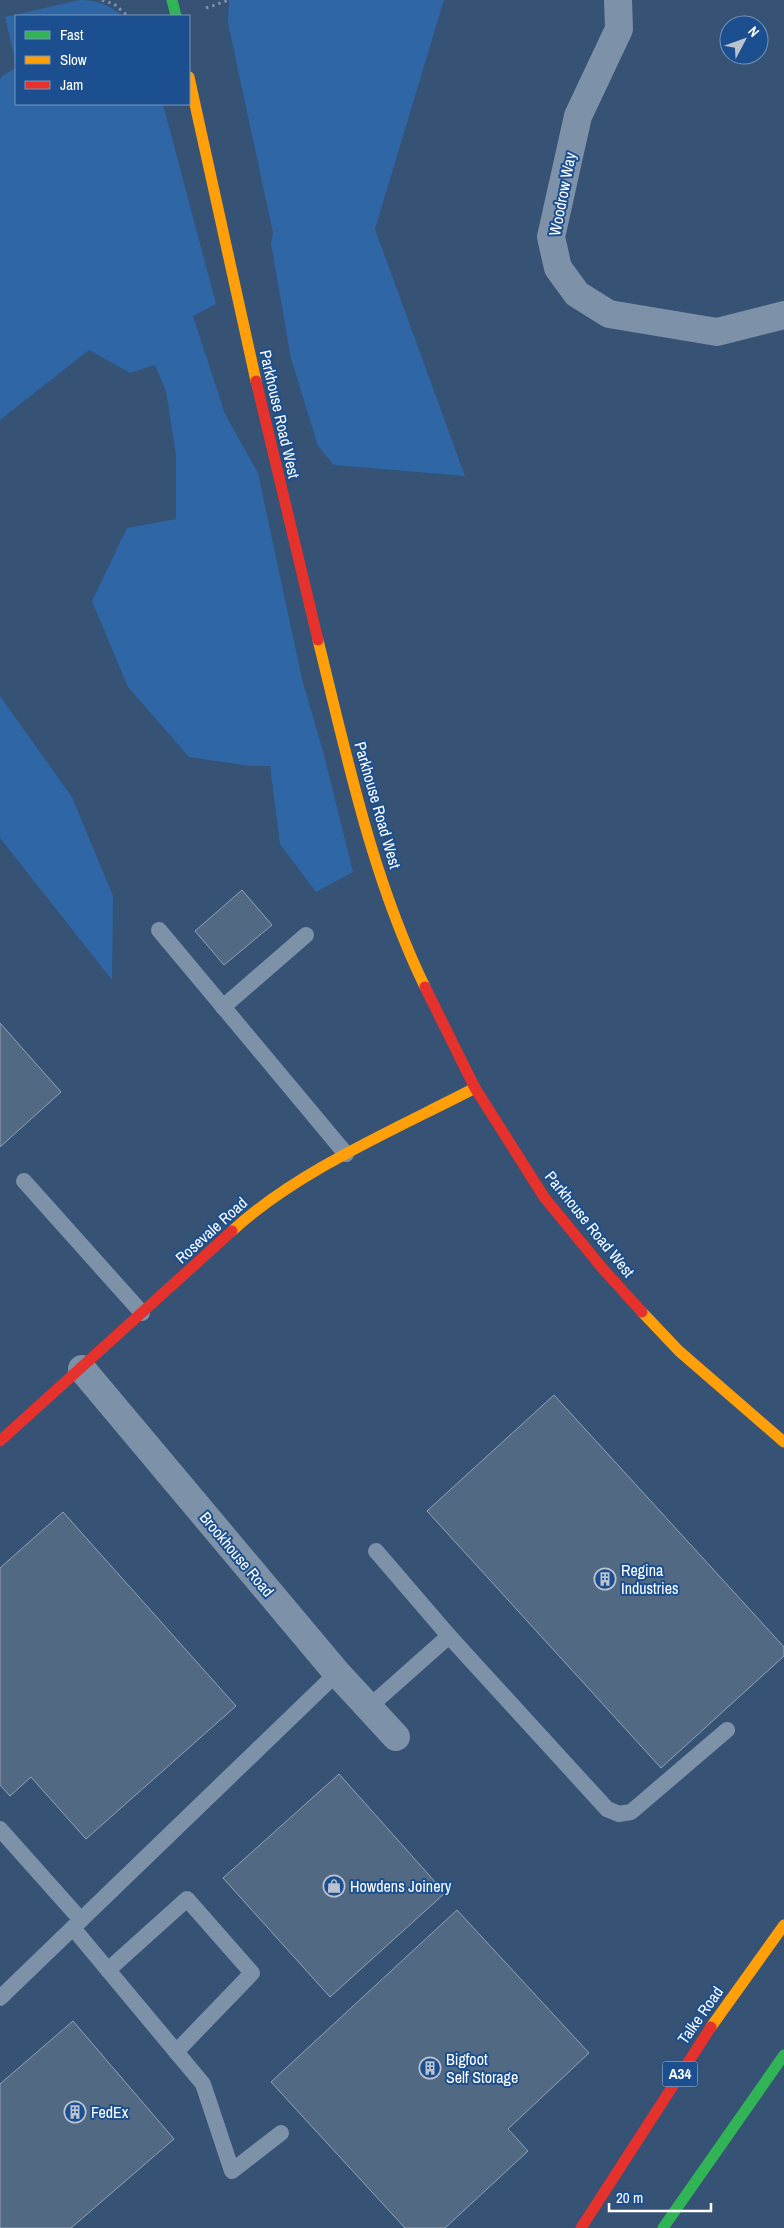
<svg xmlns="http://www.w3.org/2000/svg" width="784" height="2228" font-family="'Archivo Narrow',sans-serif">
<rect width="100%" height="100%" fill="#365274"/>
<g fill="#2f66a5">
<path d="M80 0C97 0 111 6 123 16H16V64L5 17Z"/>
<polygon points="229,0 444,0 375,229 465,476 334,465 318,446 291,359 271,243 273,233 228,23"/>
<polygon points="16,68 16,104 163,104 216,304 193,316 225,414 258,473 302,679 324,755 353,872 316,892 280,844 270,766 250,766 189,757 128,687 92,601 127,528 176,519 176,455 166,391 155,365 130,373 89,350 0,420 0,80 2,76"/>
<polygon points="0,696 72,797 113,896 112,980 0,838"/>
</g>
<g fill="#526984" stroke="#92a2b6">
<polygon points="242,890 272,925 224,965 195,931"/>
<polygon points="0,1023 61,1092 0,1147"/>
<polygon points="554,1395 784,1647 784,1656 661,1768 427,1511"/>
<polygon points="63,1512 236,1706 86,1839 31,1777 10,1796 0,1785 0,1568"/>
<polygon points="339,1774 445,1893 330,1997 223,1878"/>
<polygon points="457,1910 589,2053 508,2129 528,2151 445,2228 405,2228 271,2082"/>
<polygon points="73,2021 174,2139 71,2228 0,2228 0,2084"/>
</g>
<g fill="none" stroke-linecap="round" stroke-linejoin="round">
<g stroke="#7d92a8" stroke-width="3" stroke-dasharray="2.5 4" stroke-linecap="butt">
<polyline points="102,0 114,4 128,16"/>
<polyline points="206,8 229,0"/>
</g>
<g stroke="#7d92a8" stroke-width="16">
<polyline points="159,930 346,1154"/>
<polyline points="223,1007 306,935"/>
<polyline points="24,1181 142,1313"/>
<polyline points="376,1551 449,1636 607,1809 619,1814 631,1812 727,1730"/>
<polyline points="369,1707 449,1636"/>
<polyline points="0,1829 81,1920"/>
<polyline points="73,1928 203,2084 232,2171 281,2133"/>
<polyline points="108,1970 187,1899 252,1973 176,2052"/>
<polyline points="0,1998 337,1673"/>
</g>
<g stroke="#7d92a8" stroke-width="28">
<polyline points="618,0 619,29 578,116 551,237 558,268 577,294 609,314 717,332 784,315"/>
<polyline points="82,1369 337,1673 396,1737"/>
</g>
<g stroke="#30b455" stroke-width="11">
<polyline points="172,0 176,16"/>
<polyline points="663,2228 784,2055"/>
</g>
<g stroke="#ff9f0a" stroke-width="11">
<polyline points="189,77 256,381"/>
<path d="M318 640C347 757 372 878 425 987"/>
<path d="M232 1231C297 1171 396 1129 475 1088"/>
<polyline points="642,1312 679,1351 784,1442"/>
<polyline points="711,2027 784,1925"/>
</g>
<g stroke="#e5322d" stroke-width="11">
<polyline points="256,381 318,640"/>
<polyline points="425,987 475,1088 544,1197 603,1269 642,1312"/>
<polyline points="0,1441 232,1231"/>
<polyline points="581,2228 711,2027"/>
</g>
</g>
<defs>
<g id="building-ring" transform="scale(1.125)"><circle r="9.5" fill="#1b4f8f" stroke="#b9c2ce" stroke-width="1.5"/><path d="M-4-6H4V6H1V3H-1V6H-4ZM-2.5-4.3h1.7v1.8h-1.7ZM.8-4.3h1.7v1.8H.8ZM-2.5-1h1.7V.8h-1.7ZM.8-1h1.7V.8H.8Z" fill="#b9c2ce"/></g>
<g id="shop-ring" transform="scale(1.125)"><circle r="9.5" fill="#1b4f8f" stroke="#b9c2ce" stroke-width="1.5"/><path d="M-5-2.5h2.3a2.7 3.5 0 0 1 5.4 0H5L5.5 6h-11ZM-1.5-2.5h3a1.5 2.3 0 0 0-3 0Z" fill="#b9c2ce"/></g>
</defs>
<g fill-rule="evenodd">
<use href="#building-ring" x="605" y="1579"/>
<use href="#shop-ring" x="334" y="1886"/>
<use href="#building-ring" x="430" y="2068"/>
<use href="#building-ring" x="75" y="2112"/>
</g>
<g text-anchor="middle" stroke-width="4" stroke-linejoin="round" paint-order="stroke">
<rect fill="#1b4f8f" stroke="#bbcadd" stroke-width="1" x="662.5" y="2061.5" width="35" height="25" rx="4"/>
<g font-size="15" font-weight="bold" fill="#fff">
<text x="680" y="2079">A34</text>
</g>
<g font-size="16" fill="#fff" stroke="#1b4f8f">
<text transform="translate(562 194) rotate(-79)" y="6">Woodrow Way</text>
<text transform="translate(280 414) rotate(77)" y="6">Parkhouse Road West</text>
<text transform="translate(378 805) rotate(74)" y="6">Parkhouse Road West</text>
<text transform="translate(590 1224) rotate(51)" y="6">Parkhouse Road West</text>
<text transform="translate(211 1230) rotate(-42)" y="6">Rosevale Road</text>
<text transform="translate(237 1554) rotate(50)" y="6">Brookhouse Road</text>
<text transform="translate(700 2015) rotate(-55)" y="6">Talke Road</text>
</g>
<g font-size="16" fill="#fff" stroke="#1b4f8f" text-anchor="start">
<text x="621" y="1576">Regina<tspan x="621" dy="18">Industries</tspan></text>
<text x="350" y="1892">Howdens Joinery</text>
<text x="446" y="2065">Bigfoot<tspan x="446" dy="18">Self Storage</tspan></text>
<text x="91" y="2118">FedEx</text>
</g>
</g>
<rect x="15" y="15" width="175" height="90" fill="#1b4f8f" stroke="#7695bc"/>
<rect x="25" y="31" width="25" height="8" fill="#30b455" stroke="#7695bc"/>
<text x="60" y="40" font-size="15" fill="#ffffff">Fast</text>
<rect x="25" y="56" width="25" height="8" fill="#ff9f0a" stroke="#7695bc"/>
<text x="60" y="65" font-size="15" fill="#ffffff">Slow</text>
<rect x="25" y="81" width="25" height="8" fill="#e5322d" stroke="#7695bc"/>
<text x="60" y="90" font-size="15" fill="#ffffff">Jam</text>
<g transform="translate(744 40) rotate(49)"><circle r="24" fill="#1b4f8f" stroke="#7695bc"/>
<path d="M0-4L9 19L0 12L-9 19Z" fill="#b9c2ce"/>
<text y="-8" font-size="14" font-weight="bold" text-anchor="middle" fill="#ffffff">N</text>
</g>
<path d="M609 2203v8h102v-8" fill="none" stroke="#ffffff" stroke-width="2.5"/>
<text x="616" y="2203" font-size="15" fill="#ffffff" stroke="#1b4f8f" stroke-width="4" paint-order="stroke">20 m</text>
</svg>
